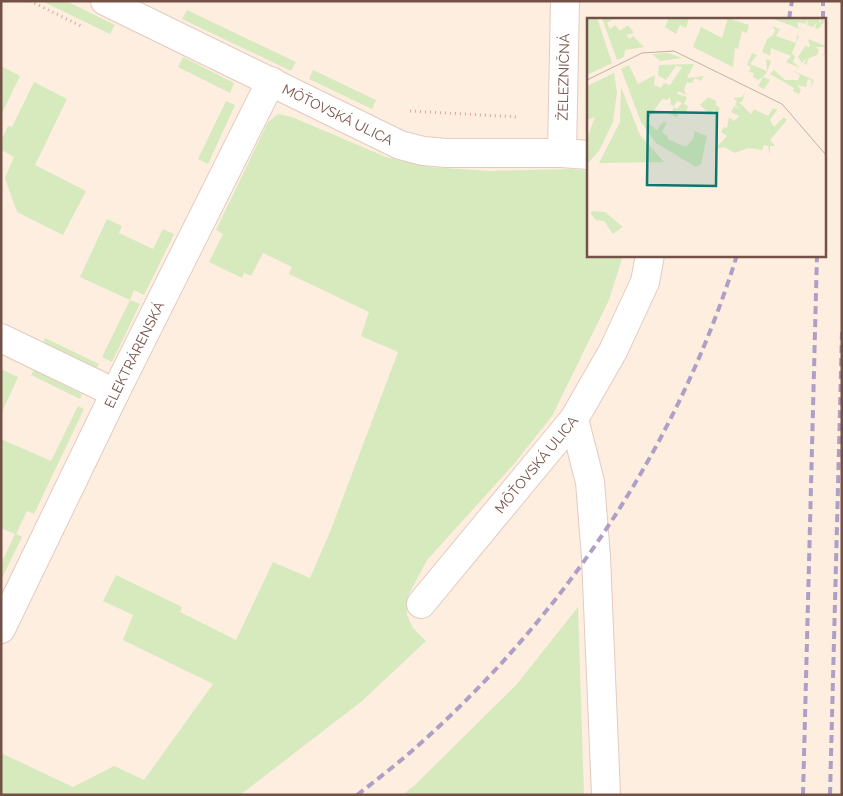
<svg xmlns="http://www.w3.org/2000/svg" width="843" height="796" font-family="Raleway,sans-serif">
<rect width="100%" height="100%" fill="#fdeee0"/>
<g fill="#d6eabe">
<polygon points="42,1 66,1 115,25 110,34"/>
<polygon points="187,10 296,62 291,71 182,19"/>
<polygon points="183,57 234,83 230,93 178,67"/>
<polygon points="1,66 20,76 1,115"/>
<polygon points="313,70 376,100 372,109 309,79"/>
<polygon points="34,82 67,99 35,165 86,191 63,235 17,212 5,178 14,157 1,150 1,141 8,126 12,127"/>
<polygon points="226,101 235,105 208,164 198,159"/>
<polygon points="278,114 292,117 386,157 429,167 489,171 572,169 588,171 588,255 623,255 609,300 552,416 514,464 427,560 408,596 407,615 413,628 426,641 362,701 240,795 1,795 1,753 73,787 114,766 144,780 213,684 123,640 133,615 103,601 116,575 182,607 180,612 236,640 273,562 310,578 330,532 398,352 361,336 369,312 289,274 292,267 263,253 251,276 244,273 242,278 209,262 223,234 216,230 268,122"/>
<polygon points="107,219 122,226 119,233 153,249 163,229 174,234 144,295 134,290 130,300 140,304 112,362 102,357 130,300 80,277"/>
<polygon points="45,338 99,364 95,371 42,346"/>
<polygon points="1,369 18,377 1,414"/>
<polygon points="34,370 82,394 80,399 31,375"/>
<polygon points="78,406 84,409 34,514 27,511 16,534 22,537 1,580 1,564 15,534 1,528 1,439 51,461"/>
<polygon points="578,607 584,795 402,795 415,785 517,684"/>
</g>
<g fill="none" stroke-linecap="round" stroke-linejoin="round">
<g stroke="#e3cbbf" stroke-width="30">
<g id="minor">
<path id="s1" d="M105 1 400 145 423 151 447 153H562L588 155"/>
<path id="s2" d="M562 153 565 1"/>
<polyline points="1,338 115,393"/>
<polyline points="574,419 590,482 596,557 606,795"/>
<path id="s3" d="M421 604 574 419 613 351 645 282 650 255"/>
<path id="s4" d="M1 629 115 393 271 81"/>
</g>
</g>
<g stroke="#d8aa9a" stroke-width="3" stroke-dasharray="1 4" stroke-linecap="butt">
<polyline points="30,1 81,26"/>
<polyline points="410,111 518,117"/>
</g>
<use href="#minor" stroke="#fff" stroke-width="28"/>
<g stroke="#af9fc6" stroke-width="4" stroke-dasharray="8 5" stroke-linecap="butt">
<polyline points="789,19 792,1"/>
<polyline points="823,19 823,1"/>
<path d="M357 795C379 778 401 761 422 742 568 611 679 442 737 255"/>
<polyline points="803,795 817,255"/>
<polyline points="830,795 842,332"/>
</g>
</g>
<g text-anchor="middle" stroke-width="4" stroke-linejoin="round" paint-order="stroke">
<g font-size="14" fill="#745147" stroke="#fff2e7">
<text dy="5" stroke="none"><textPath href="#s2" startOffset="76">ŽELEZNIČNÁ</textPath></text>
<text dy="5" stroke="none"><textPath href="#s1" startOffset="259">MÔŤOVSKÁ ULICA</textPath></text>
<text dy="5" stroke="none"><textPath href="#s4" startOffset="305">ELEKTRÁRENSKÁ</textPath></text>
<text dy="5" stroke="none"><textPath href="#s3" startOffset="181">MÔŤOVSKÁ ULICA</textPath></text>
</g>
</g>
<g transform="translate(587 18)">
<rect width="239" height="239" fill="#fdeee0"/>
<path d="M0 0H10L25 45 0 57ZM15 0H27L20 5 23 11 28 7 33 13 41 7 47 15 39 17 43 21 46 18 57 29 38 32 37 39 30 42ZM82 0H102L99 10 93 7 89 16 78 9ZM141 0 162 7 160 15 155 13 151 31 148 30 146 49 106 29 114 9 135 20ZM184 0H231L233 5 234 1 238 3 231 11 228 10 230 4 226 9 220 7 221 1 218 6 211 4V9L216 12ZM185 8 193 11 189 18 209 25 210 17 212 18 205 35 208 39 206 44 213 50 199 44 204 38 184 30 183 38 175 34 180 21 186 17 188 12ZM221 21 239 28V30L236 39 238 29H228L232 32 230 37 222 40 219 47 217 46 220 39 215 45 211 39 218 28 223 29ZM81 35 95 40 73 43 65 36ZM165 35 170 37 163 46 180 53 179 41 184 43 180 54 176 59 183 62 177 71 171 68 176 59 171 62 166 59 167 55 162 54 164 49 160 47ZM107 46 100 60 117 58 114 63 108 60 105 65 100 64 97 72 99 77 91 73 90 76 100 79 97 86 101 88 99 95 92 94 90 99 95 102 79 94 84 95 87 89 90 91 95 85 90 83 87 88 84 87 83 79 80 82 75 81 62 100V106L70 112 75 105 80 104 75 114 81 118 80 121 99 129 107 120V113L120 118 114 146 109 149 69 125 54 104 34 51 42 47 51 66 68 57 67 67 74 70 77 65 83 67 95 49 89 48 79 62 71 57 72 47ZM187 52 198 62H211L213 57 204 52 227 62 223 72 225 63 221 61 219 69 210 67 214 72 212 76 206 73 207 70 183 56ZM27 55 30 74 26 104 12 133 0 146V120L8 99 0 102V68ZM34 69 53 117 77 144 12 145 33 104ZM158 74 155 84H152L164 96 167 91 181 98 186 90 190 92 183 102 187 109 197 99 200 102 183 122 188 128H183V138L181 128 177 127 175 132 161 130 148 135 137 129 128 131 140 118 134 114 137 109 140 110 142 99 147 103 152 98 144 94 147 88 154 91 148 87 150 83 146 80 155 79ZM121 79 129 83V87L133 90 131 95 126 92 124 97 113 87ZM6 193 18 194 36 209 26 216 17 203 9 202 3 195Z" fill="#d6eabe"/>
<path fill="none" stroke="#c6afa3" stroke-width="1" d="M0 62 55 35 87 33 195 86 239 137"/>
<path fill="#0f766e" fill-opacity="0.15" stroke="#0f766e" stroke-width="2.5" d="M61 94 130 95 129 168 60 167Z"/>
<rect width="239" height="239" fill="none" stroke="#745147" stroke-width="2.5"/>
</g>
<rect width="843" height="796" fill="none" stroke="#745147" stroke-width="5"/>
</svg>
